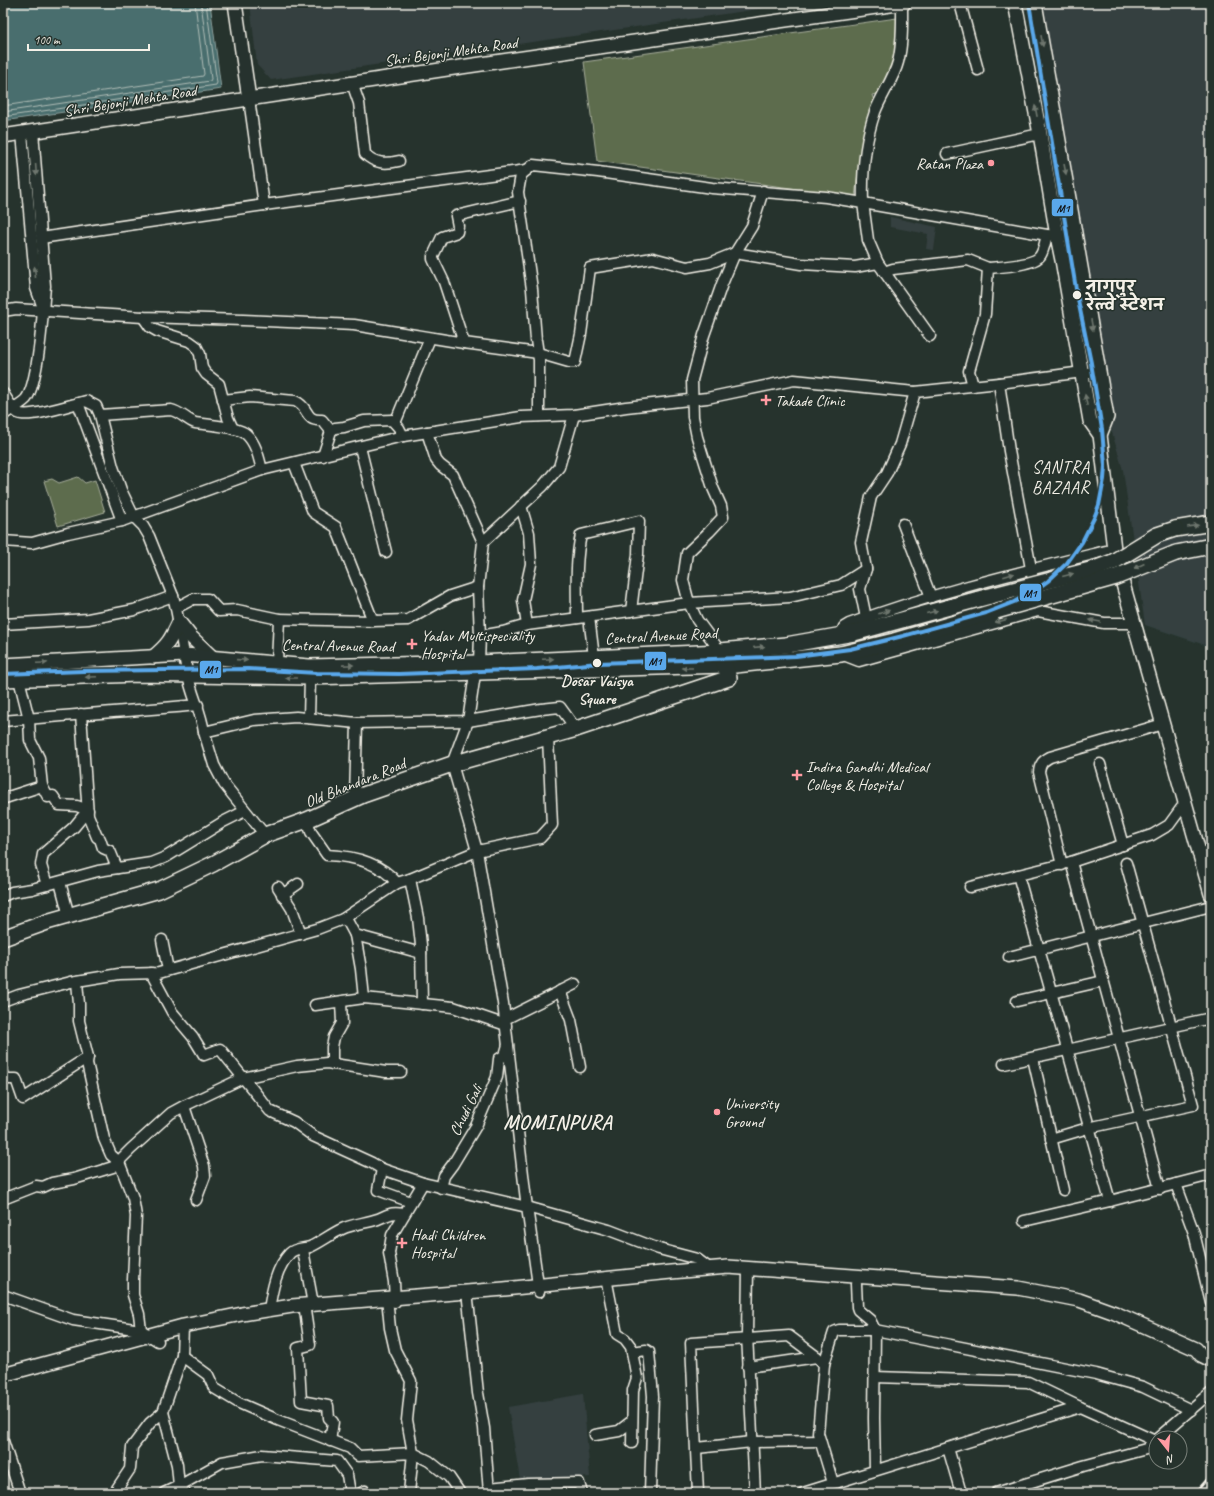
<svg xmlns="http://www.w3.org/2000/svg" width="1214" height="1496" font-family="Caveat,'Playpen Sans Deva',sans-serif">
<rect width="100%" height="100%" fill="#26332d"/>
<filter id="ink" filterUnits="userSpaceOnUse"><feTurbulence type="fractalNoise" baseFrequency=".025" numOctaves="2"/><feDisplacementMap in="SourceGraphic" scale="8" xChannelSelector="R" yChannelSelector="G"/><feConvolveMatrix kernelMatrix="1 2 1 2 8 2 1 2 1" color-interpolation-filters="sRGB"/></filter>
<g filter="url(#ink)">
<g fill="#354040">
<polygon points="250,3 787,3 787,5 271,80 257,65"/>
<polygon points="1039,3 1211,3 1211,647 1145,625 1123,470 1101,395"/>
<polygon points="890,217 937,227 934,250 926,249 928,234 890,227"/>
<polygon points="583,1394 590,1477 520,1480 508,1407"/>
</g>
<g fill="#5d6c4e" stroke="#a8ae9b">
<polygon points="897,18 894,57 881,93 872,95 875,103 861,148 855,197 597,161 584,62"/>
<polygon points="78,477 85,483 95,480 105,512 58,526 44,481 52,479 59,483"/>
</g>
<polygon fill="#4a6e6e" stroke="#8ea29f" points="3,3 210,3 221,89 3,121"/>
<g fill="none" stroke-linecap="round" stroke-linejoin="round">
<g stroke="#b0bdb7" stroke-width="1">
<polyline points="3,106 203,76 204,74 195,3"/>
<polyline points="3,112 210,81 211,79 201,3"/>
<polyline points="3,117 216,85 217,83 206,3"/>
</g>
<g stroke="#f4f1e8" stroke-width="13">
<g id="minor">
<path d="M902 3C902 22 903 43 898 62 894 78 881 96 875 112 865 141 862 173 863 203L1047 235 1076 236"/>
<polyline points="960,3 978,70"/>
<path d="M352 83 359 103 365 154C375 164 386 164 399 161"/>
<polyline points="249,99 264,205"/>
<polyline points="22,133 36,288 42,305"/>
<polyline points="947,154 1040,134"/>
<polyline points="763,191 752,226 735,253 722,284 704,335 692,380 693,417 697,437 713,488 721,506 723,517 709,532 687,553 683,580 689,603 790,597 841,585 866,569"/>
<polyline points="41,238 264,205 527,170"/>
<polyline points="884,272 893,269 968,260 988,268"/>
<polyline points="3,311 16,309 143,317 243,320 354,325 464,343 538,353 569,362 575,362 581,334 590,268 653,258 687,267 710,263 735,253 801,264 855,267 878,263"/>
<polyline points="143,317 150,327 157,331 189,341 196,346 200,354 202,368 206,374 219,384 228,418 233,429"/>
<polyline points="464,343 444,282 433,259 433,256 442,237 457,232 458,226 456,216 520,201"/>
<polyline points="999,383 1009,451 1035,590"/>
<path d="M973 386 969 371 985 314 988 268C999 267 1034 265 1040 256 1044 251 1045 241 1047 235"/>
<path d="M3 393C7 399 12 409 18 413 29 419 73 404 86 401L96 406 100 415 113 467 121 490 134 517 143 526 149 536 173 596"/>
<path d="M223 400 250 397 295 401C311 408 303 421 322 420L331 431"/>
<polyline points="78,403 122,521"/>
<path d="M3 415C10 410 20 405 26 399 39 382 43 310 45 286L33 131"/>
<path d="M100 415 171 410C180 412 186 419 195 423 205 424 239 427 246 434 256 443 259 458 262 470"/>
<polyline points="539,416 539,360 536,340 532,289 518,192 521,175 533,165 598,172 712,188 826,197 863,203 868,240 878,263 930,336"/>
<polyline points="395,423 430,338"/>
<polyline points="427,432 436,460 440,465 453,475 483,542"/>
<polyline points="360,447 386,552"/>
<polyline points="323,456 331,431 335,428 344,427 364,421 392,420 399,428 403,436"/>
<polyline points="294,463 313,512 336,527 373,621"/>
<polyline points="521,506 529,533 531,564 523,600 527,625"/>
<polyline points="903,524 931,597"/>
<polyline points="3,541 32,543 68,533 122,521 262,470 403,436 521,417 574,415 626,407 707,398 794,380 915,392 999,383 1075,373 1100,373"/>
<polyline points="478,587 483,542 543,486 559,467 574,415"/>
<polyline points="176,608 193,599 208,599 219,611 237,610 279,619"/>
<polyline points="589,617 594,657"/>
<path d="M577 618C577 591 575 562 581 535L639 521 638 554 631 611"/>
<polyline points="866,618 860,589 866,569 861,542 871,497 887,473 900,444 915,392"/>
<path d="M3 624 88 619 134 610 173 596C180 622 182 649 188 676 192 695 201 712 204 732L254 720 296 717 357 723 468 721 541 709 560 707 576 729"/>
<path d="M840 636 844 627 849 624C935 592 1025 571 1114 549"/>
<polyline points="841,654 859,661 1038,611 1104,623 1134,623"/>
<polyline points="277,662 279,619 373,621 408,620 450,596 478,587 480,636"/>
<polyline points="81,714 88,815 97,837 100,839 103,848 110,851 117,868"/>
<polyline points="309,718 310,678"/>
<path d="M3 721C68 715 133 711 198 705"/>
<polyline points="204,732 214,765 224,784 265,835"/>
<polyline points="1100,764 1123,845"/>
<polyline points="42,786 48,797 53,796 59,805 77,806 88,810 74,827 43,854 41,865 47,885"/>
<polyline points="5,798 42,786 39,758 30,740 29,719 19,679"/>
<polyline points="355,799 357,723"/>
<path d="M307 820 311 832 327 855C353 856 380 862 397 883"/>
<polyline points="1071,862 1160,1189"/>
<path d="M1062 865 1039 772C1040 763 1043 761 1050 757L1163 724"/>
<polyline points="1018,875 1110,1201"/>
<polyline points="410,879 418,918 421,945 422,1004"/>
<polyline points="60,882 69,916"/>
<polyline points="278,887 292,909 301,934"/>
<polyline points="970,887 1071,862 1152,835 1169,825 1185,803"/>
<polyline points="282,895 298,884"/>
<polyline points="3,896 12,892 32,889 98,871 151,863 166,857 223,822 245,811"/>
<polyline points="343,919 348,922 355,935 421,953"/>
<polyline points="355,935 361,969 364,998"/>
<polyline points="162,940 168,970"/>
<polyline points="1009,957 1211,906"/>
<polyline points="151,973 172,1012 193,1037 204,1055 220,1049 270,1111 294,1122 313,1136 372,1163 382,1169 423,1183"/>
<polyline points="77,982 79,1004 79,1021 88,1057 87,1063 104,1139 111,1155 119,1162 133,1198 136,1216 133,1280 133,1295 139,1314 141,1330"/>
<polyline points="560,991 571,1020 580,1067"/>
<polyline points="3,1001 19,995 71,982 119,974 159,973 317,929 343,919 397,883 410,879 477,851 540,838 552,825 548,737"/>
<polyline points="1017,1001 1103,981"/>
<polyline points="315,1005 364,998 453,1007 506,1025"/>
<polyline points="505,1019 575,984"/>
<polyline points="1033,1058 1063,1190"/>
<polyline points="332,1064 332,1047 334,1037 342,1023 341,1002"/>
<polyline points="1004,1064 1211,1018"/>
<polyline points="3,1072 5,1079 16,1079 23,1099 88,1057"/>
<polyline points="184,1106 204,1166 205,1176 196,1200"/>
<polyline points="1051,1139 1088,1128 1193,1105 1126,863"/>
<polyline points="382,1169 378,1190 411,1202"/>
<polyline points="1176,1184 1194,1233 1211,1303"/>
<polyline points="441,1188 444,1176 453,1164 476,1126 497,1077 499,1059 505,1055 508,1045"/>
<polyline points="3,1199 36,1186 43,1187 52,1183 74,1179 113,1167 131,1149 171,1113 184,1106 243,1078 297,1066 327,1063 386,1072 401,1072"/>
<polyline points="1024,1221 1110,1201 1211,1175"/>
<polyline points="303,1250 313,1304"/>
<polyline points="748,1269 747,1335 755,1493"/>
<polyline points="606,1278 617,1334 625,1339 631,1347 637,1378 633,1390 632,1443"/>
<polyline points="856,1284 857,1307 858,1310 870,1320 875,1330 874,1418 875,1470"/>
<polyline points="467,1291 478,1393 484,1428 489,1493"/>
<polyline points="539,1292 526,1200 503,1003 477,851 452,764 468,721 475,674 479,662 480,636 503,632 527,625 689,603 697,620 720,651"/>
<polyline points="3,1295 73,1320 141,1330 158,1341"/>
<polyline points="387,1298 390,1328 395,1350 411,1381 407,1420 413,1453 429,1461 449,1477 460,1493"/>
<polyline points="395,1302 394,1282 389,1253 392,1235 423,1183 527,1207 609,1230 659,1249 697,1259 709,1268"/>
<path d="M269 1310C272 1290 276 1268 290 1253 295 1248 303 1249 310 1247 321 1242 331 1234 342 1229 353 1224 366 1223 378 1219 390 1214 391 1212 404 1214"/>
<polyline points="305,1311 310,1345 298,1348 301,1401 328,1406 329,1418 333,1422 330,1441"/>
<polyline points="632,1352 646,1350 649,1352 653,1396 650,1493"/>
<polyline points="182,1356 208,1375 214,1388 239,1403 278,1420 350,1448 358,1456 413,1453 409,1493"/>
<polyline points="824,1364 834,1332 839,1330 875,1330 1096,1374 1143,1387 1191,1410"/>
<polyline points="748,1367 817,1357 824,1364 818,1433 833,1483"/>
<polyline points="875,1377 1028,1382 1080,1407"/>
<polyline points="163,1412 177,1465 179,1486 185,1493"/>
<polyline points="595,1435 619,1431 632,1421"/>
<polyline points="1158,1438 1211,1392"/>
<polyline points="3,1441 20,1493"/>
<polyline points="697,1448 752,1442 820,1441"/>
<polyline points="948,1448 961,1493"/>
<polyline points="489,1488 528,1484 579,1483 582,1493"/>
<polyline points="114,1493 130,1469 132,1447 150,1423 163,1412 182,1356 183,1326"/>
<polyline points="164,1493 179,1486 222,1462 262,1455 337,1461 347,1475 350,1493"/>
<polyline points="361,1493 365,1491 367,1493"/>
<polyline points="698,1493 691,1343 789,1336 817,1357"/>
<polyline points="803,1493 1080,1407 1155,1441"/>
<polyline points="996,1493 1083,1466 1146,1449 1156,1440"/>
</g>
</g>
<g stroke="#f4f1e8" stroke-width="16">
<g id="major">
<polyline points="235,3 249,99"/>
<polyline points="1015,3 1040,134 1057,236 1062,260 1090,421 1100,435 1114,549 1121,577 1211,894"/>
<polyline points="1035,3 1107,417 1100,435"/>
<polyline points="3,136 447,69 904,3"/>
<path d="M153 657C168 645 171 639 179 622L191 637 213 658"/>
<polyline points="3,665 185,655 309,666 479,662 720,651"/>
<polyline points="3,680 138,675 310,678 726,666"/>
<polyline points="3,1375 183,1326 242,1314 292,1306 504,1289 671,1272 728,1267 1018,1288 1079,1300 1115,1313 1196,1349 1201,1355 1211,1360"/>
</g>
</g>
<g stroke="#f4f1e8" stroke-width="18">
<g id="highway">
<polyline points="1175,529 1211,523"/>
<polyline points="1176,553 1211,546"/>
<polyline points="726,666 841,654 894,641 996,611"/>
<polyline points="3,938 50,921 159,890 213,864 265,835 307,820 363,795 452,764 576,729 729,678 720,651 786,645 854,633 990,596"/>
</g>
</g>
<use href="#minor" stroke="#26332d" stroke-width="10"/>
<use href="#major" stroke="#26332d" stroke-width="13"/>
<use href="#highway" stroke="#26332d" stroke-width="15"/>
<polyline stroke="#f4f1e8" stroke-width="2.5" points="1195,1493 1211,1475"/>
<g stroke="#f4f1e8" stroke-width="18" stroke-linecap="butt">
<g id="highway-bridge">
<polyline points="990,596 1094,569 1113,562 1157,535 1175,529"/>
<polyline points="996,611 1116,577 1176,553"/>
</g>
</g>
<use href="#highway-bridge" stroke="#26332d" stroke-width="15"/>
<g stroke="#26332d" stroke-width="7">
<polyline id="metro-1" points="3,674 83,671 248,669 317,673 399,674 537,669 598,663 796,656 850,649 903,636 986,613 1014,602 1037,589 1048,581 1067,563 1082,542 1094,518 1099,505 1104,479 1105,466 1102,429 1091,363 1077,295 1029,3"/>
</g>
<use href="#metro-1" stroke="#5aa8eb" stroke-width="4"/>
</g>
<defs><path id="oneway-solid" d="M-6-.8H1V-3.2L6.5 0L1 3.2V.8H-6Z"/></defs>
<g fill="#6e766e">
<use href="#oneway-solid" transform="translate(1042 41) rotate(80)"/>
<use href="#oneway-solid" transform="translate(1036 111) rotate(-101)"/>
<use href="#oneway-solid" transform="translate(1065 169) rotate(79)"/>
<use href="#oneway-solid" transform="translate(36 170) rotate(86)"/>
<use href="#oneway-solid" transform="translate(35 272) rotate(-95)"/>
<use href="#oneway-solid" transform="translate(1092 325) rotate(80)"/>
<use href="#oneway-solid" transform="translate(1086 400) rotate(-101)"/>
<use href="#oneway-solid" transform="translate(1193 526) rotate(-9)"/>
<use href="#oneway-solid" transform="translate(1139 566) rotate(156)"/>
<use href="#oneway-solid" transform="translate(1009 575) rotate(-16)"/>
<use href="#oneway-solid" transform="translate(1068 575) rotate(-15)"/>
<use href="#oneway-solid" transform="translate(884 612) rotate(-18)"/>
<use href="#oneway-solid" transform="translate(932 612) rotate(-15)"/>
<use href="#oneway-solid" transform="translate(1001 621) rotate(165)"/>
<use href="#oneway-solid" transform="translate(1095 621) rotate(-170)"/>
<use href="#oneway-solid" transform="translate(759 647) rotate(-5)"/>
<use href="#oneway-solid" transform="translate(548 659) rotate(-3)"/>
<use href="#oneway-solid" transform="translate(242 660) rotate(4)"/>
<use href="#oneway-solid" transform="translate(42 663) rotate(-3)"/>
<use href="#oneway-solid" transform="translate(348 665) rotate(-1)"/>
<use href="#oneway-solid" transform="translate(687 668) rotate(-180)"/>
<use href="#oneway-solid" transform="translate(91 677) rotate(178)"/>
<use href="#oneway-solid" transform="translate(291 678) rotate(-180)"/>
</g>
</g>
<g fill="#ff9aa2" stroke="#26332d" stroke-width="1.5">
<circle cx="991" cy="163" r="4"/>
<path d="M764 394h4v4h4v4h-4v4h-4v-4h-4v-4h4z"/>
<path d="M410 638h4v4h4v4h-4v4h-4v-4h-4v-4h4z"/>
<path d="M795 769h4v4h4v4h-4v4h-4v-4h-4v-4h4z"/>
<circle cx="717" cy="1112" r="4"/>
<path d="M400 1237h4v4h4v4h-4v4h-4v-4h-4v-4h4z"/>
</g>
<g fill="#f4f1e8" stroke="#26332d" stroke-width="1.5">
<circle cx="1077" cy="295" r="5"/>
<circle cx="597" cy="663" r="5"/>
</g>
<g text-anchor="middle" stroke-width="3" stroke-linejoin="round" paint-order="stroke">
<g font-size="16" fill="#f4f1e8" stroke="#26332d">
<text transform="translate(451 51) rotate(-8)" y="6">Shri Bejonji Mehta Road</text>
<text transform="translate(130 100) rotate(-9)" y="6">Shri Bejonji Mehta Road</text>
<text transform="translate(661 635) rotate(-3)" y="6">Central Avenue Road</text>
<text transform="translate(338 645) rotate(1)" y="6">Central Avenue Road</text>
<text transform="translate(355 782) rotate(-22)" y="6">Old Bhandara Road</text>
<text transform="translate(465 1110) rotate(-64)" y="6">Chudi Gali</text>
</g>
<g font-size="16" fill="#f4f1e8" stroke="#26332d" text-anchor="start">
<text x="983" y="169" text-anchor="end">Ratan Plaza</text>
<text x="775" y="406">Takade Clinic</text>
<text x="421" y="641">Yadav Multispeciality<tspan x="421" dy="18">Hospital</tspan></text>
<text x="806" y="772">Indira Gandhi Medical<tspan x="806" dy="18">College &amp; Hospital</tspan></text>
<text x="725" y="1109">University<tspan x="725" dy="18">Ground</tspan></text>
<text x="411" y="1240">Hadi Children<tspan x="411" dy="18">Hospital</tspan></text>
</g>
<g font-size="16" font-weight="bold" fill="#f4f1e8" stroke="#26332d" text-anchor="start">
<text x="1086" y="292">नागपुर<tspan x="1086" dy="18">रेल्वे स्टेशन</tspan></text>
<text x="597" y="686" text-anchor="middle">Dosar Vaisya<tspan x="597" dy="18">Square</tspan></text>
</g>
<g font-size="17" letter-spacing="1" fill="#f4f1e8" stroke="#26332d">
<text x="1061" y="473">SANTRA<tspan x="1061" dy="20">BAZAAR</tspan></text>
</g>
<g font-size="20" font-weight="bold" letter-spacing="1" fill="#f4f1e8" stroke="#26332d">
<text x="558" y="1129">MOMINPURA</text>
</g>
</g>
<g stroke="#26332d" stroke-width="1.5">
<rect x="1051" y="198" width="23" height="19" rx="4" fill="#5aa8eb"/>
<rect x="1019" y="583" width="23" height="19" rx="4" fill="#5aa8eb"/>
<rect x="644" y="651" width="23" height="20" rx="4" fill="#5aa8eb"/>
<rect x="199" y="660" width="23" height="19" rx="4" fill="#5aa8eb"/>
</g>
<g font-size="11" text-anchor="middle" font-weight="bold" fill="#111">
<text x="1063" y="212">M1</text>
<text x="1030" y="597">M1</text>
<text x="655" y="665">M1</text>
<text x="211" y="673">M1</text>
</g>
<rect width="1214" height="1496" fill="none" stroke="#26332d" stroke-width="16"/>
<rect x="8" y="8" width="1198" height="1480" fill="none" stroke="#f4f1e8" stroke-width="1.5" filter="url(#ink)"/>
<g transform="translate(1168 1450) rotate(163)"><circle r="19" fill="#26332d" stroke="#787f78"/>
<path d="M0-3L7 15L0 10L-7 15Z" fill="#ff9aa2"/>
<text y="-6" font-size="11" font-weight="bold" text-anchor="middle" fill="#f4f1e8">N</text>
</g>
<path d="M28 44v6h121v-6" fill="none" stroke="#f4f1e8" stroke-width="2"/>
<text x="34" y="44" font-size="12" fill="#f4f1e8" stroke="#26332d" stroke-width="3" paint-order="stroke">100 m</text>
</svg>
